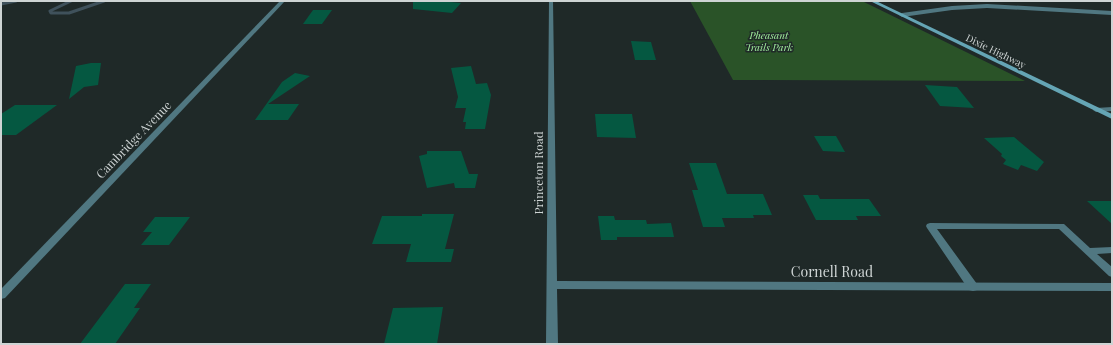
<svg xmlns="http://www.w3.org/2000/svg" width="1113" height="345" font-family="'Playfair Display',serif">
<rect width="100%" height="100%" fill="#1f2928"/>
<polygon fill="#2a5328" points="690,1 862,1 1025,81 733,80"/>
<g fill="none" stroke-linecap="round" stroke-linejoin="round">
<g stroke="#3f515b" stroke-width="3">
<polyline points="71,1 50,11 51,13 69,13 104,1"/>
<polyline points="1,4 16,1"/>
</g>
</g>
<g fill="#055841">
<polygon points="413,1 440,1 461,3 452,13 413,9"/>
<polygon points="313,10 332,10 322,24 303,24"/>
<polygon points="631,41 651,42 656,60 635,60"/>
<polygon points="91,63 101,63 98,85 84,87 69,99 76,66"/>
<polygon points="471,66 476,84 487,83 491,95 485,129 465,129 466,122 463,122 466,108 455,108 458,97 451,68"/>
<polygon points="295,73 310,76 268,104 299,104 288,120 255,120 282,82"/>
<polygon points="925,85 957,87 974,108 940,106"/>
<polygon points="15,105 57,105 16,135 1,135 1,114"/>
<polygon points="595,114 632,114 636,138 597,137"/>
<polygon points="814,136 836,136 845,152 823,151"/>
<polygon points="1014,137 1044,162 1037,171 1021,165 1018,170 1003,164 1006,160 1001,156 1002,154 984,138"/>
<polygon points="427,151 461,151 469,174 478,174 475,188 455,188 454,183 427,188 419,156 427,154"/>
<polygon points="689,163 716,163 727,194 763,194 772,215 753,215 754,218 722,218 725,227 703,227 692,190 698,190"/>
<polygon points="803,195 818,195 820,199 869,199 881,216 856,216 858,220 816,220"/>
<polygon points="1087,201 1112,201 1112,224"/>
<polygon points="422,214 454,214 445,249 454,249 451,262 406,262 411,244 372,244 382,216 422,216"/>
<polygon points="598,216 614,216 615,220 646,220 647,224 671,223 674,237 617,237 617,240 601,240"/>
<polygon points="155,217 190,217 169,245 141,245 152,232 143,232"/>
<polygon points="125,284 151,284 134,308 140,308 115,344 80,344"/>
<polygon points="443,307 437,344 384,344 393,308"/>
</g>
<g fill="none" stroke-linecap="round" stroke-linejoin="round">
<polygon fill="#507781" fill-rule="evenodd" points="930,223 1064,224 1090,248 1112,247 1112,253 1097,254 1112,267 1112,277 1109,276 1059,229 937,229 977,284 978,287 977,290 973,291 969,290 927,228 926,226 927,224"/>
<g fill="#507781" fill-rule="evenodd">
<polygon points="280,1 285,1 5,298 1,299 1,289"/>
<polygon points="549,1 553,1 557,281 1112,283 1112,291 557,289 558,344 546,344"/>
<polygon points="987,4 1112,11 1112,15 987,8 952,10 902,17 899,15 902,13 952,6"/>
<polygon points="1112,107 1112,111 1096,112 1093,110 1096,108"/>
</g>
<polygon fill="#65a5b5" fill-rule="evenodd" points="870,1 876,1 1112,114 1112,119"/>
</g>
<g text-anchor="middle" stroke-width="3" stroke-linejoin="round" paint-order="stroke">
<g font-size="10" font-style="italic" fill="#a2ef9e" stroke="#1f2928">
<text x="769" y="39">Pheasant<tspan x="769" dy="12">Trails Park</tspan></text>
</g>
<g font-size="10" fill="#ced4d4" stroke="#1f2928">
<text transform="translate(996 51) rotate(26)" y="4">Dixie Highway</text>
</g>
<g font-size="12" fill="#ced4d4" stroke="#1f2928">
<text transform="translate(134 140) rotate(-46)" y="4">Cambridge Avenue</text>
<text transform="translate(539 173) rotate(-90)" y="4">Princeton Road</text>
</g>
<g font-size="14" fill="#ced4d4" stroke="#1f2928">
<text x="832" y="277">Cornell Road</text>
</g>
</g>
<rect width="1113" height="345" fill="none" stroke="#ced4d4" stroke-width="4"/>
</svg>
